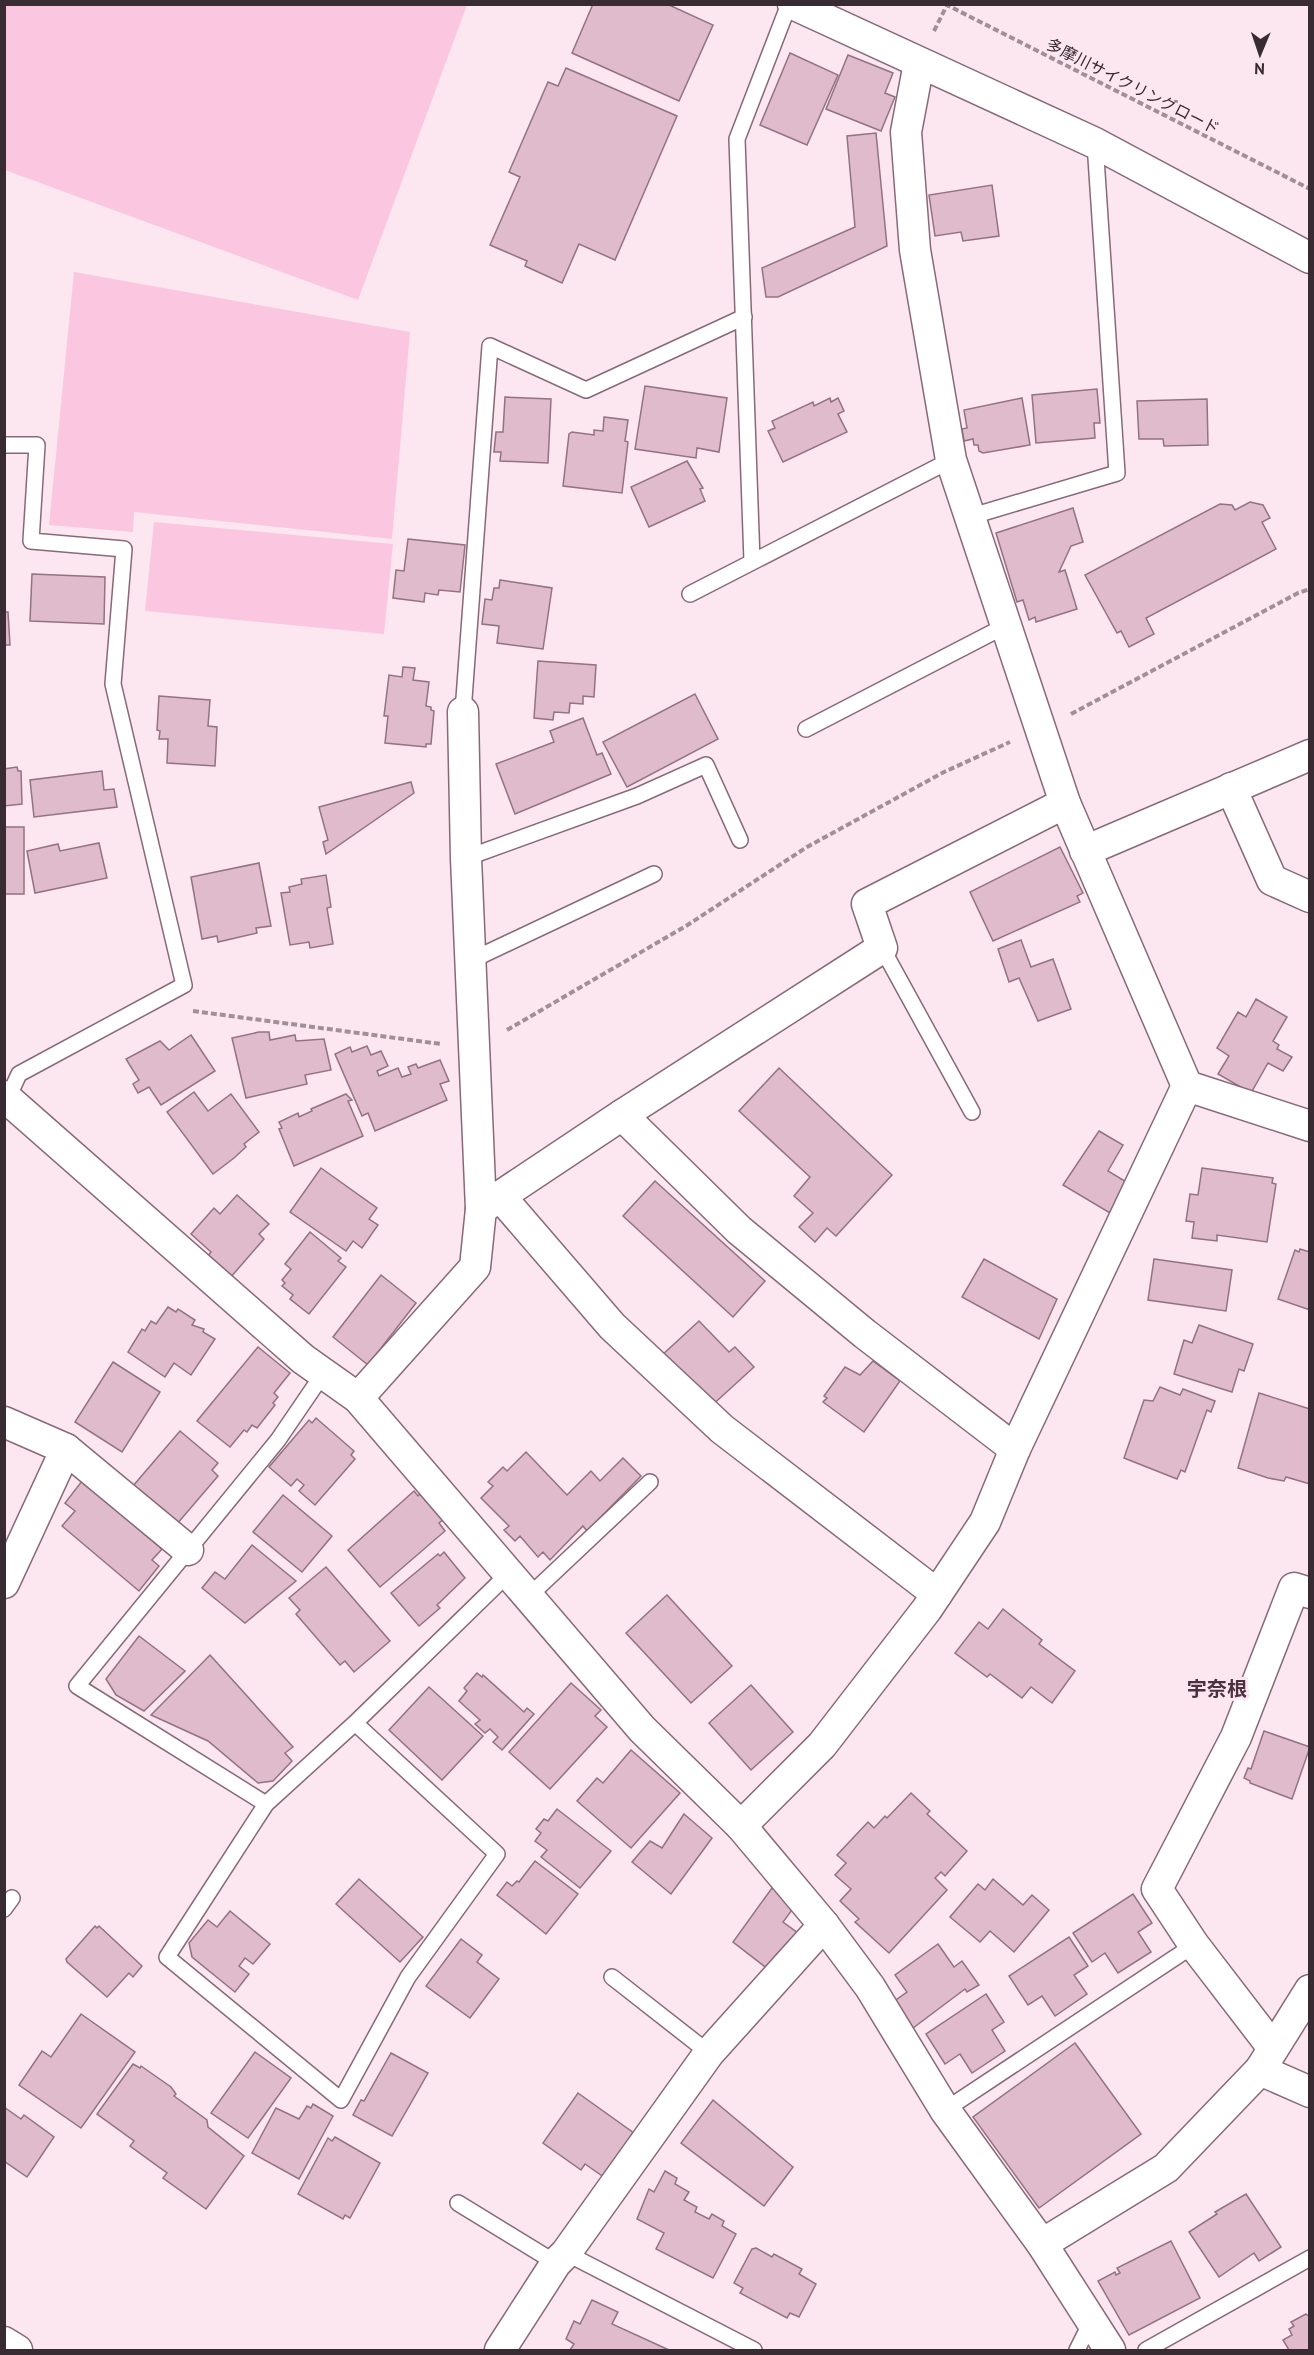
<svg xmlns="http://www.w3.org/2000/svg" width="1314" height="2355" font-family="'PT Sans','Noto Sans JP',sans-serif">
<rect width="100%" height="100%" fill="#fce6f0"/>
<g fill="#fbc7e0">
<polygon points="4,5 5,4 467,5 358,300 5,170"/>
<polygon points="74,272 410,332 392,539 134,512 133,532 49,525"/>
<polygon points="154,522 393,544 384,634 145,611"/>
</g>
<g fill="#dfbbcc" stroke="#937282" stroke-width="1.5">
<polygon points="593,4 667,4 713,25 679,101 572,53"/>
<polygon points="790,53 838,75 807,145 760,125"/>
<polygon points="848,55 893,73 885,93 895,97 881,131 826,109"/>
<polygon points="566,68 677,116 615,260 579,244 562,283 525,266 527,261 490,245 520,177 509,172 548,82 558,86"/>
<polygon points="876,133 887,246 778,297 766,297 762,268 855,227 847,136"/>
<polygon points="992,185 999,236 963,241 961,232 935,236 929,195"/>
<polygon points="645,386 727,398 719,452 697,448 696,458 635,449"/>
<polygon points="1097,389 1100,423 1094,423 1095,438 1036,443 1032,395"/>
<polygon points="505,397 551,399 548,463 500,461 501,452 494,452 496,432 503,432"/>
<polygon points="830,398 831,402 838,398 844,411 838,414 847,432 783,462 768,431 775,428 772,421 813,402 814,406"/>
<polygon points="1022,398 1030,445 983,453 979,451 978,445 974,445 973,439 964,441 962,429 967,428 964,410"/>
<polygon points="1207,399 1208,445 1164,446 1163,439 1139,439 1137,401"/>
<polygon points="604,417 628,420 625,441 628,442 622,493 563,486 569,434 572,432 594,435 594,430 603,431"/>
<polygon points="687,461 703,488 700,489 705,501 649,527 631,487"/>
<polygon points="1250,502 1263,505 1270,518 1262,522 1276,549 1146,618 1154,634 1129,647 1121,631 1117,633 1085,575 1220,504 1232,505 1235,510"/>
<polygon points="1073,508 1083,542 1071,546 1059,572 1065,570 1077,609 1036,622 1035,617 1029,620 1023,600 1017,602 996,533"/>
<polygon points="408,539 465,545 460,592 439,590 438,595 425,593 424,602 393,598 396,570 404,571"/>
<polygon points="32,574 105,577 104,624 30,621"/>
<polygon points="500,580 552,588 543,649 497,643 499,626 482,624 485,599 492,600 494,588 499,588"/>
<polygon points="4,612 8,612 10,645 4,645"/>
<polygon points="538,661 596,665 594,697 583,696 583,704 570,703 569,713 554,712 553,720 534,718"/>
<polygon points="403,667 415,668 413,680 429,682 426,706 431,707 431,710 434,711 431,744 426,744 426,747 385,743 388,716 384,716 389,675 402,677"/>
<polygon points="695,694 718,739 627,787 603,742"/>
<polygon points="159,696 210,700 208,726 217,727 215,766 167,763 168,739 159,739 160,731 157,730"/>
<polygon points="583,718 597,755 602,753 611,774 515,814 496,764 554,742 550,731"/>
<polygon points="17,767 18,771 21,771 22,804 4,806 4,769"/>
<polygon points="102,771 104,790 114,789 117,807 34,817 30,780"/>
<polygon points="411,782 414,793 326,854 323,842 328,840 319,807"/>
<rect x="4" y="827" width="20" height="67"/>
<polygon points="99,843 107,878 35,893 27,851 58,844 60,851"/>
<polygon points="1060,847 1083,893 1077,896 1080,902 993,941 970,892"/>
<polygon points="259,863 271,926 256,928 257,933 218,942 217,936 202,939 191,877"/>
<polygon points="326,875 331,907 327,908 333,944 310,948 309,942 290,945 281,893 290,892 289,887 302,884 301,879"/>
<polygon points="1021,940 1031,967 1053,959 1071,1009 1038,1021 1019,978 1009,982 998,949"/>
<polygon points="1256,999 1287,1017 1273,1041 1279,1045 1277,1049 1292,1057 1283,1071 1268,1063 1251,1093 1218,1074 1229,1056 1217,1048 1238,1012 1246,1017"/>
<polygon points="259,1032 269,1032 270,1040 295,1035 296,1041 324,1039 331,1070 305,1075 307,1084 246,1098 232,1038"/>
<polygon points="191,1035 215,1071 161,1105 149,1087 138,1093 133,1084 139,1080 126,1059 160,1041 169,1050"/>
<polygon points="367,1046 371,1055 381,1051 388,1066 377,1071 379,1076 398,1068 402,1077 411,1074 408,1067 416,1064 418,1068 440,1060 449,1081 440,1084 447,1100 375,1131 368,1113 362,1116 335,1054 350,1047 352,1052"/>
<polygon points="779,1068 892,1175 836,1236 827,1228 815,1242 799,1227 813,1213 794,1196 810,1177 739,1111"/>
<polygon points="194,1092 208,1111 231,1094 259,1132 244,1144 246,1147 234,1158 213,1174 167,1112"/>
<polygon points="346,1094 352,1100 348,1101 363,1136 294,1166 279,1129 282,1128 279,1122 298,1113 299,1117 312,1111 311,1109"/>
<polygon points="1099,1131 1123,1145 1108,1171 1128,1183 1110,1213 1063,1185"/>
<polygon points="321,1168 377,1208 369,1219 378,1225 362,1248 353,1241 346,1251 290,1212"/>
<polygon points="1202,1168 1273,1178 1272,1183 1276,1184 1267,1242 1217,1235 1217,1241 1192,1238 1194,1222 1186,1221 1190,1194 1198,1195"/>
<polygon points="655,1181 765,1281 733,1317 623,1216"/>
<polygon points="237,1195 269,1224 259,1234 264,1239 230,1278 207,1257 211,1252 191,1234 214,1208 220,1214"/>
<polygon points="310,1232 341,1258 338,1261 346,1267 309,1314 290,1299 293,1295 282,1286 285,1283 282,1280 291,1269 285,1264"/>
<polygon points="1300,1249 1310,1252 1310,1310 1278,1299 1295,1250 1299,1252"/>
<polygon points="984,1259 1057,1299 1039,1339 962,1297"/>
<polygon points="1154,1259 1232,1270 1226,1311 1148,1300"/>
<polygon points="381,1275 416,1303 368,1365 333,1337"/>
<polygon points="168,1307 176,1312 178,1309 195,1320 192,1325 204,1329 203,1332 215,1339 191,1375 174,1363 165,1377 128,1352 142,1329 145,1331 151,1321 156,1324"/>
<polygon points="699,1321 729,1352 735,1347 754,1367 708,1409 660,1357"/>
<polygon points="1199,1325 1253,1344 1244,1371 1239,1369 1232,1392 1174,1374 1184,1340 1192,1343"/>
<polygon points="258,1347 290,1373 274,1393 278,1397 273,1403 275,1405 257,1428 252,1425 247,1432 244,1430 230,1447 197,1421"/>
<polygon points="873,1361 900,1381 864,1432 823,1402 827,1398 824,1396 845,1367 860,1375"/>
<polygon points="113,1362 160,1392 122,1452 75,1422"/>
<polygon points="1160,1387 1180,1395 1183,1389 1215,1401 1211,1412 1207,1410 1185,1472 1181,1470 1177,1479 1124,1458 1144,1400 1153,1401"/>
<polygon points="1259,1393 1310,1409 1310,1484 1286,1477 1284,1481 1268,1478 1238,1468"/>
<polygon points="316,1418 354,1451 351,1455 355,1459 315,1505 299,1491 304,1485 297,1479 291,1486 269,1467 309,1420 312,1423"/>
<polygon points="180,1431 218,1463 212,1470 218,1476 177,1524 133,1486"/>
<polygon points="526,1452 567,1495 591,1471 600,1481 623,1458 641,1476 587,1531 583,1526 550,1560 543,1552 538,1557 520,1536 515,1541 504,1530 509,1526 481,1498 493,1486 488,1482 503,1467 507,1471"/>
<polygon points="82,1481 162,1549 152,1560 159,1566 139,1591 62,1526 75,1511 65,1503"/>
<polygon points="414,1491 418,1496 420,1494 443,1520 439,1523 445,1531 380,1587 348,1550"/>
<polygon points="283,1495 332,1536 302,1572 253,1532"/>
<polygon points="252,1545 296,1581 245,1623 202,1588 215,1572 225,1579"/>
<polygon points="444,1552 465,1578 437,1605 440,1608 419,1626 391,1593 438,1554 440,1556"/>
<polygon points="326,1567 390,1641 354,1672 345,1661 340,1665 296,1614 300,1610 289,1598"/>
<polygon points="667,1595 732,1666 691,1703 626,1633"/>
<polygon points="1003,1609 1042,1640 1039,1644 1075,1671 1052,1703 1031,1687 1022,1698 990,1674 987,1677 955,1653 979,1622 988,1629"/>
<polygon points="139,1636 185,1671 144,1711 116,1695 106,1679"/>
<polygon points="210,1655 293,1747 285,1753 292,1761 273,1781 258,1783 208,1741 151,1715"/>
<polygon points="477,1673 482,1677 483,1675 524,1712 527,1708 534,1714 502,1750 493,1742 498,1737 490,1729 485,1733 475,1724 480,1720 459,1701 467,1691 464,1688"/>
<polygon points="571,1683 601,1710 595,1716 607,1727 550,1789 509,1752"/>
<polygon points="751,1685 793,1732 751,1770 709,1723"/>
<polygon points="429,1687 483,1736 442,1780 389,1730"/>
<polygon points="1264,1731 1310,1747 1292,1799 1250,1783 1250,1781 1244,1778 1248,1768 1251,1769"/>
<polygon points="631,1750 680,1793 631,1848 577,1801 597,1778 603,1783"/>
<polygon points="911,1793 930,1811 927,1814 967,1851 945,1876 941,1872 935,1878 947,1890 889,1953 855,1922 859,1919 840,1901 851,1889 835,1875 846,1863 837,1855 868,1822 874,1828 885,1816 887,1818"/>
<polygon points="557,1809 611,1851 580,1888 541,1857 547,1850 535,1841 541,1833 536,1829 544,1819 548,1821"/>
<polygon points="684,1814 712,1838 671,1894 632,1862 650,1841 662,1848"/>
<polygon points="535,1861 578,1894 546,1934 497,1895 507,1882 512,1886 517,1881 519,1882"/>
<polygon points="359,1879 423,1937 400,1962 336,1904"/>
<polygon points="993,1879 1023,1905 1032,1895 1049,1910 1014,1952 990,1931 980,1942 950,1917 978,1884 985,1890"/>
<polygon points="772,1888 795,1906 783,1922 802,1936 773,1973 733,1942"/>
<polygon points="1133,1894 1152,1923 1138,1932 1151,1952 1118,1973 1105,1953 1092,1962 1073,1933"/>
<polygon points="230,1911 270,1944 253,1964 245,1958 239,1966 249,1974 235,1992 192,1957 189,1943 208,1920 217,1927"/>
<polygon points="95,1926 97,1928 99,1926 142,1966 133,1977 129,1973 107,1997 67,1962 66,1959"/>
<polygon points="1069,1937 1088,1966 1074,1975 1087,1994 1055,2016 1042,1996 1028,2005 1009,1976"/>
<polygon points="461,1939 482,1955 477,1962 499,1979 470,2018 426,1986"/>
<polygon points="938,1944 954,1967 962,1961 979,1985 967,1992 965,1989 913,2028 893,2002 907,1992 895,1975"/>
<polygon points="986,1994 1004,2022 992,2030 1005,2051 972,2073 960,2054 945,2064 926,2034"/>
<polygon points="81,2014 135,2052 81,2128 19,2085 42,2051 51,2057"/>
<polygon points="1075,2043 1141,2134 1039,2208 973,2117"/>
<polygon points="255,2052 291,2078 248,2138 211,2113"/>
<polygon points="391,2053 428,2073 392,2136 353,2115 361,2100 364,2101"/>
<polygon points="133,2064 140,2068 141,2066 171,2087 176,2094 174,2096 207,2120 208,2127 244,2156 206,2209 163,2178 167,2173 130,2146 134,2141 97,2114"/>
<polygon points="578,2093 638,2136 608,2180 585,2164 581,2170 543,2143"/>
<polygon points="713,2100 793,2167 764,2206 681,2143"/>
<polygon points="313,2104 333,2116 299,2179 252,2153 276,2108 299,2119 307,2106 311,2108"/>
<polygon points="4,2107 21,2119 24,2115 54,2137 27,2177 4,2161"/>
<polygon points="335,2137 380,2163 350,2218 345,2215 343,2219 298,2194 328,2138 332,2141"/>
<polygon points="665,2171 677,2178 675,2184 689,2192 684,2200 697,2207 695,2212 709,2219 712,2214 724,2221 722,2226 736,2234 713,2278 656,2249 664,2233 637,2219 649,2189 654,2192"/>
<polygon points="1246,2194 1281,2247 1259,2261 1254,2253 1219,2277 1189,2232 1217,2214 1215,2212"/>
<polygon points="1171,2241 1200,2298 1129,2335 1098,2281 1115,2272 1116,2275 1120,2273 1117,2268"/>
<polygon points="756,2248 772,2257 774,2254 802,2269 799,2274 816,2284 799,2317 790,2313 787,2318 740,2293 743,2288 734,2283 752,2249"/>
<polygon points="592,2300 618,2312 612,2324 669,2350 570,2350 574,2344 566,2339 574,2321 580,2324"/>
<polygon points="1306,2314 1310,2317 1310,2350 1289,2350 1283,2340 1292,2335 1289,2329 1294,2326 1291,2322"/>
</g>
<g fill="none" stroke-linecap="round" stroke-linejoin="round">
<g stroke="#886978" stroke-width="18">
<g id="lane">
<polyline points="4,445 37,445 31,541 124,549 113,684 184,985 19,1074 8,1098"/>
<polyline points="969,517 1117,473 1095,143"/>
<polyline points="752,561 737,139 789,4"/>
<polyline points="690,594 951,460"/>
<polyline points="463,712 490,346 586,390 744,317"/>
<polyline points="806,729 1005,626"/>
<polyline points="466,858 637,796 706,765 740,840"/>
<polyline points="882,948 972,1112"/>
<polyline points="472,960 654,874"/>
<polyline points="529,1596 650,1482"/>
<polyline points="355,1723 497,1854 408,1977 341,2100 167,1957 266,1804 355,1723 509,1573"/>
<polyline points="266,1804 77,1686 278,1440 323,1374"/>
<polyline points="4,1909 12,1898"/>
<polyline points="612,1977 709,2053"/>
<polyline points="945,2110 1194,1945"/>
<polyline points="458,2203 556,2263"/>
<polyline points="566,2253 754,2350"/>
<polyline points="1077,2350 1091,2322"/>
<polyline points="1146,2350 1310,2258"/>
</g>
</g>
<g stroke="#886978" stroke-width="33">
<g id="street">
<polyline points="793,4 1095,143 1310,258"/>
<polyline points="919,63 906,132 915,250 951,460 1065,803 1187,1086 1310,1126"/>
<polyline points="1231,788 1272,880 1310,897"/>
<polyline points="1085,851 1310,755"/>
<polyline points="4,1096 303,1359 358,1398 642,1729 741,1826 824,1925 870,1987 945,2110 1042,2244 1110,2350"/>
<polyline points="622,1115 739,1230 865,1334 1015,1449"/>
<polyline points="500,1196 612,1326 722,1429 937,1594"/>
<polyline points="481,1209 622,1115 882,948 867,904 1065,803"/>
<polyline points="358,1398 475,1267 481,1209 466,858 463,712"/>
<polyline points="4,1422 66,1449 188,1550"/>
<polyline points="4,1583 66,1449"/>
<polyline points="741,1826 822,1745 927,1609 985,1522 1015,1449 1187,1086"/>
<polyline points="1273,2048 1194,1945 1157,1889 1236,1737 1294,1588 1310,1593"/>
<polyline points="1260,2070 1310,2092"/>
<polyline points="1042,2244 1166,2168 1260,2070 1310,1990"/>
<polyline points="4,2342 17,2350"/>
<polyline points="500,2350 556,2263 566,2253 709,2053 824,1925"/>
</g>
</g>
<g stroke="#a18f98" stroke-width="4" stroke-dasharray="6 3" stroke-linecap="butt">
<polyline points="945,4 1310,189"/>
<polyline points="934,31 947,5"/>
<polyline points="1071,714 1298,593 1310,589"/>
<polyline points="193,1011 441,1044"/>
<polyline points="507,1030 686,926 807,847 944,772 1010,742"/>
</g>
<use href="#lane" stroke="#fff" stroke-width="15"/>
<use href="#street" stroke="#fff" stroke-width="30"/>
</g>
<g text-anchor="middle" stroke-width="6" stroke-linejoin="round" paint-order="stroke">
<g font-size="16" fill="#392b32" stroke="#fce6f0">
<text transform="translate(1133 86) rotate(27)" y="6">多摩川サイクリングロード</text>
</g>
<g font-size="20" font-weight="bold" fill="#4d313f" stroke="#fce6f0">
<text x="1217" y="1696">宇奈根</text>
</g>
</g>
<rect width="1314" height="2355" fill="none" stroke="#392b32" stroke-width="12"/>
<g transform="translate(1260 54) rotate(182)" stroke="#fce6f0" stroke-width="4.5" paint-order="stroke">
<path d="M0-4.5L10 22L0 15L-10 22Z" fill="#392b32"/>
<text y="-9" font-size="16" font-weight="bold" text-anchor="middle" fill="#392b32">N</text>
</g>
</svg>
